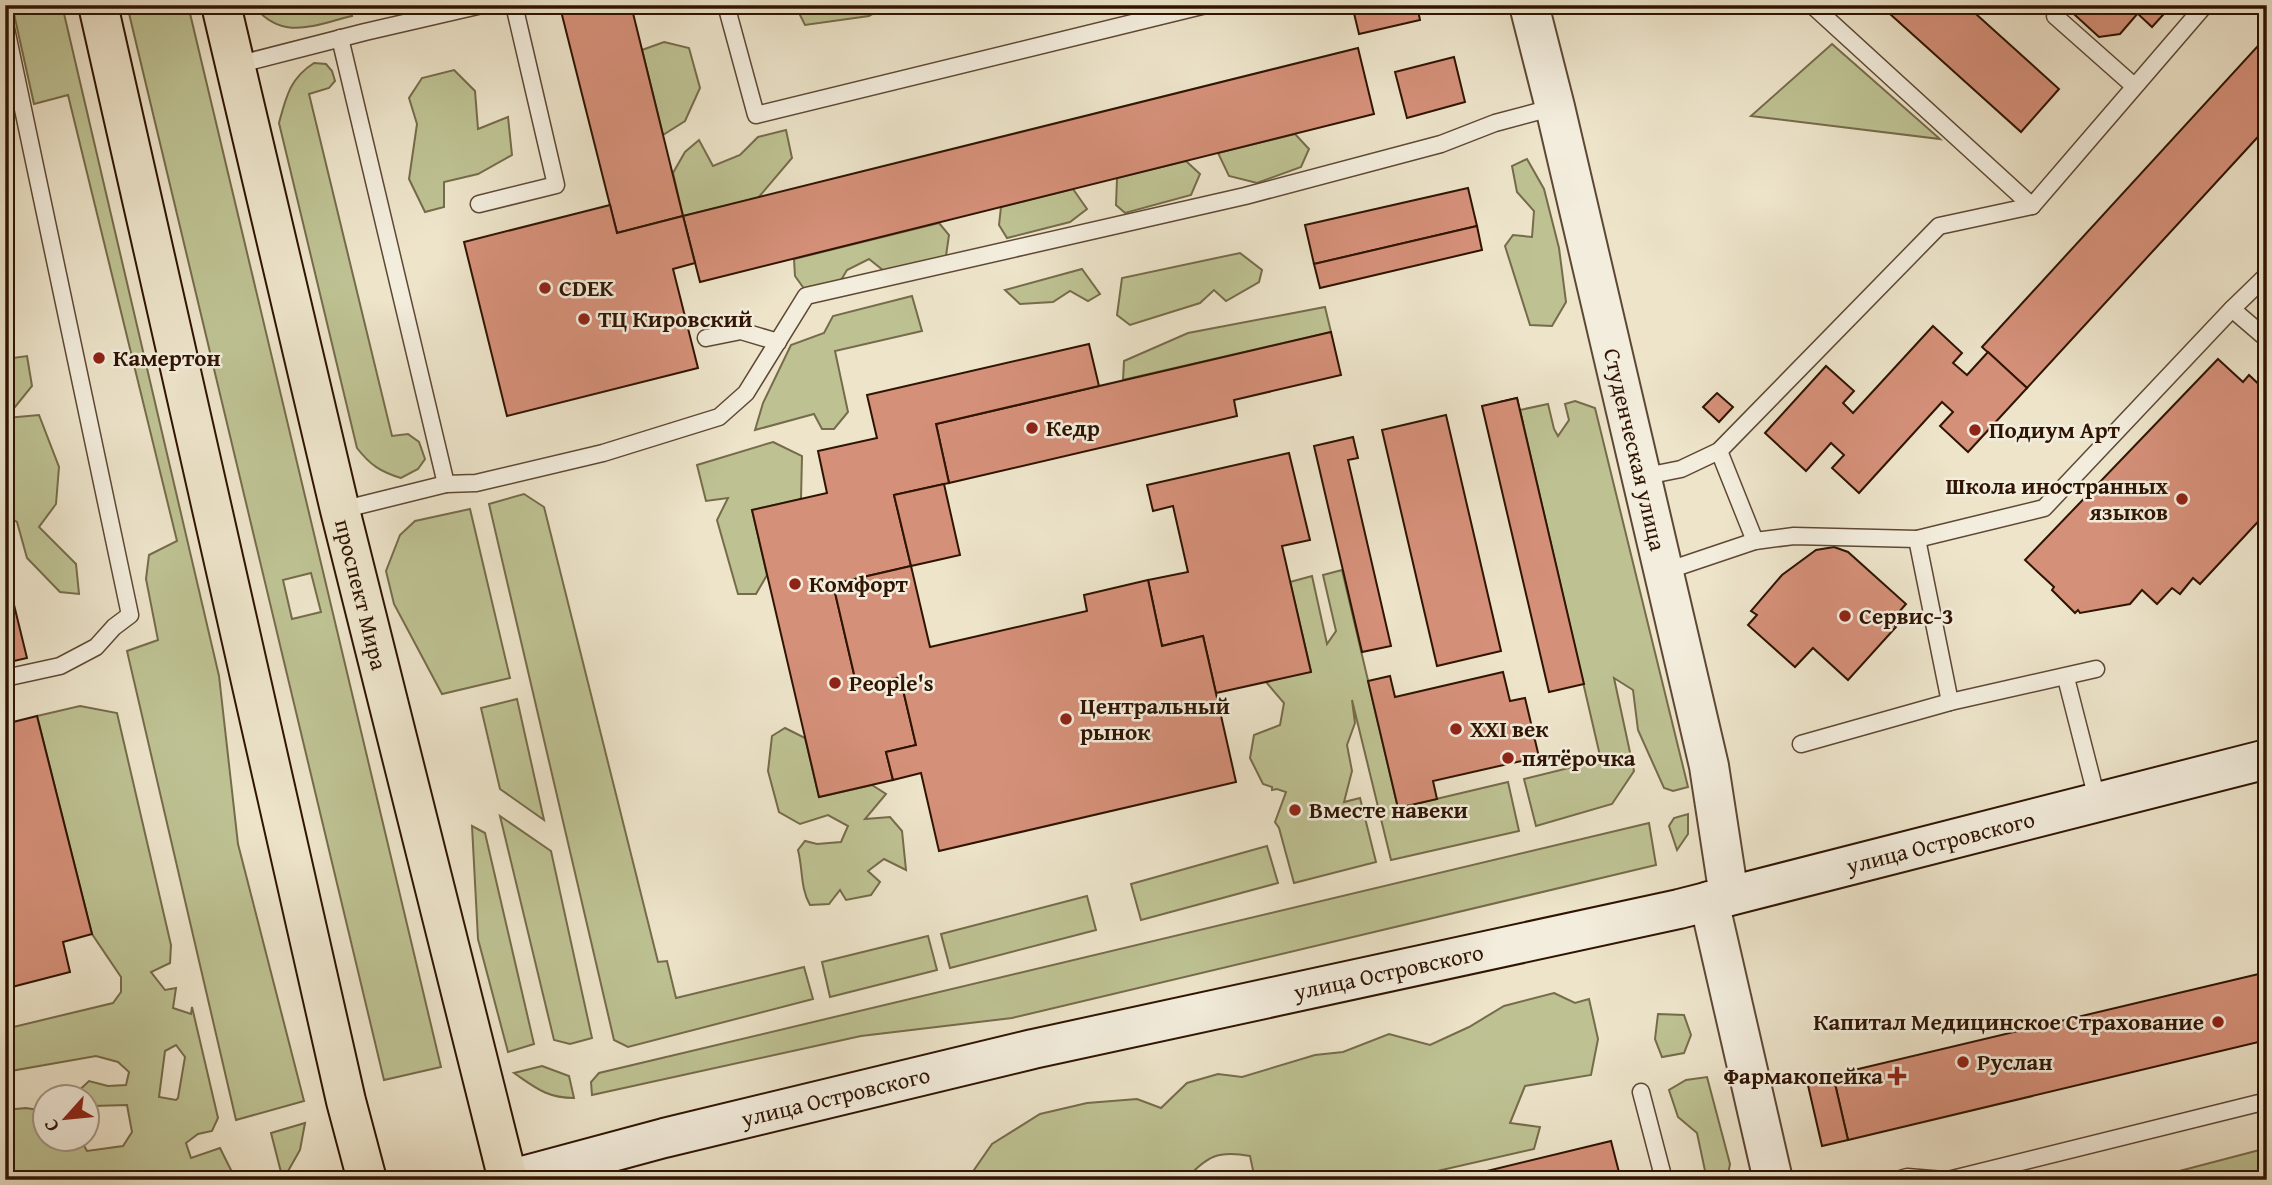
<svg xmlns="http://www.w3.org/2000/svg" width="2272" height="1185" font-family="'Gentium Book Plus',serif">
<rect width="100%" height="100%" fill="#ede4ca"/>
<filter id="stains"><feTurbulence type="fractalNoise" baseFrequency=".00286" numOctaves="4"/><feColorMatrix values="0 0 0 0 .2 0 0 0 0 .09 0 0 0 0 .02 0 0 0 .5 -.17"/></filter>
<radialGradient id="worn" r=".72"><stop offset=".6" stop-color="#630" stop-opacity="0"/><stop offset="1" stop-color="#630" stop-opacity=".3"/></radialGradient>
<g fill="#bec293" stroke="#766b4a" stroke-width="2" fill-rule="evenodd">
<polygon points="12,5 62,5 219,676 238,844 304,1101 236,1120 127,651 158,640 146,579 149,555 177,541 68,95 34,104"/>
<path d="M127 5H188L441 1067 384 1080ZM311 573 321 612 292 619 283 580Z"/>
<path d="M253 5H349L352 16C314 25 282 42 253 5Z"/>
<polygon points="795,5 888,5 869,16 805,25"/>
<polygon points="664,42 689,48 700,88 685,121 663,135 642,50"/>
<polygon points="1832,44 1940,139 1751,116"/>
<path d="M314 63 326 64 332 71 335 81 329 88 309 94 392 436 408 434 419 442 425 459 418 469 401 478C381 472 370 465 357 448L279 123C286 97 290 78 314 63Z"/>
<polygon points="454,70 475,91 478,129 508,117 512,155 478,174 444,182 444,207 425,212 409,179 417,124 409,98 422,78"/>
<polygon points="786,130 792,158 758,198 683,216 673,173 685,152 699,140 713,166 740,155 758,137"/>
<polygon points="1295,134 1309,149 1301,167 1257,183 1229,176 1218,153"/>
<polygon points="1527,159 1544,189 1559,248 1566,302 1552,326 1530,325 1505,246 1513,235 1532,237 1534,211 1517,192 1512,166"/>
<polygon points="1186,161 1200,174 1191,195 1125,213 1116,205 1117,178"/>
<polygon points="1073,189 1087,209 1070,222 1007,238 999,225 1001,207"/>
<polygon points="939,223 949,235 946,256 884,271 869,259 847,270 837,287 805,290 795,276 794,259"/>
<polygon points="1240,253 1262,270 1259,282 1226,301 1214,290 1200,303 1130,325 1117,315 1122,278"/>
<polygon points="1082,269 1100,294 1088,301 1070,291 1053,302 1020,304 1005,290"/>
<polygon points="912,296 922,331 835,351 848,412 834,429 822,429 814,414 755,430 763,403 791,345 824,333 833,316"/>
<polygon points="1325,307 1331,332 1123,380 1124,361 1188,333"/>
<polygon points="27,356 32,386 6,418 39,415 59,467 56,504 39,527 76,564 79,594 60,592 27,558 17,522 5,515 5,359"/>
<polygon points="1575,401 1595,408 1688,787 1673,791 1664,788 1638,730 1633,690 1614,678 1634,771 1612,804 1536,826 1524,779 1601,760 1520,410 1548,404 1554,429 1558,436 1569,420 1565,404"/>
<polygon points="773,442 802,456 801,499 752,510 767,575 756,594 738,594 717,520 728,498 706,501 697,465"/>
<polygon points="524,494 544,507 658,962 667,961 676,998 804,967 813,999 628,1047 614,1040 489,504"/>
<polygon points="470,509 510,678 442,694 394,604 386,571 400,535 415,521"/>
<polygon points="1342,570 1398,808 1508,782 1519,831 1391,860 1352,700 1355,723 1347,745 1352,771 1344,802 1360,798 1376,862 1294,883 1279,828 1275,822 1286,792 1277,789 1272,790 1272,787 1263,784 1250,758 1254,735 1280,725 1284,703 1266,682 1311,671 1290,582 1312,576 1327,644 1336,631 1323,575"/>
<polygon points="517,699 544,820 500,789 481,708"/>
<path d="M80 706 117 713 171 945 170 963 151 972 165 990 176 988 173 1008 191 1014 192 1007 218 1118 212 1131 198 1134 186 1143 191 1158 220 1148 235 1178 233 1180H5V1110L26 1108 45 1111 46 1140H81L87 1151 123 1146 132 1132 127 1105 92 1106 88 1111V1098L72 1097 89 1081 108 1086 126 1085 129 1072 118 1062 96 1056 5 1072V1029L113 1003 121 992V977L92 934 37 716ZM176 1045 185 1057 178 1098 176 1100 159 1097 165 1051Z"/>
<path d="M785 728 805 738 819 797 872 785 886 794 865 819 890 817 902 831 906 870 884 859 868 871 880 882 871 895 846 900 840 890 829 904 810 905C800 887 803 869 798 850L805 841 817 844 841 842 848 826 828 815 800 824 779 812 768 771 772 736Z"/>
<polygon points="1688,814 1688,834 1677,850 1669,826 1674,818"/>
<polygon points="500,816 551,851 592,1038 570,1044 554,1040"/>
<polygon points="1649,823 1656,865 1012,1018 861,1036 592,1095 591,1082 599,1073"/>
<polygon points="472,826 485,833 534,1044 508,1052 478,939"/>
<polygon points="1267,846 1278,883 1141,920 1131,884"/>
<polygon points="1087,896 1096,930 950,968 941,934"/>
<polygon points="928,936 937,970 830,997 822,962"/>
<path d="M1554 993 1575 1003 1589 999 1598 1039 1591 1075 1525 1086 1510 1123 1540 1127 1534 1149 1398 1180H1246L1253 1170 1250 1156C1218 1150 1207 1156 1185 1180H976L974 1170 992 1144 1040 1114 1087 1103 1137 1099 1161 1108 1187 1083 1218 1074 1242 1077 1315 1055 1343 1052 1389 1034 1430 1045 1469 1027 1504 1006Z"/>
<polygon points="1658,1014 1684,1015 1691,1035 1684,1053 1662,1057 1655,1039"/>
<path d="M542 1066 569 1076 574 1098C547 1098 536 1088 514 1073Z"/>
<polygon points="1707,1077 1730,1164 1727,1180 1707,1180 1697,1133 1678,1117 1669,1090 1686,1080"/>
<polygon points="305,1123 300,1150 283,1180 271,1133"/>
<polygon points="2267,1148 2267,1180 2145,1180"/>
</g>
<g fill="#d59079" stroke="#2f1402" stroke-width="2">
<polygon points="585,5 631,5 683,216 617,233 561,11"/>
<polygon points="1352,5 1417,5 1420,20 1359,34"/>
<polygon points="1880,5 1966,5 2059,89 2021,132"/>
<polygon points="2064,5 2145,5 2120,34 2099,37"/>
<polygon points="2145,5 2172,5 2152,27 2138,14"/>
<polygon points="2267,36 2267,127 2027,388 1982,347"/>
<polygon points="1358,48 1374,114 700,282 683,216"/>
<polygon points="1454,57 1465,102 1407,118 1395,72"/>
<polygon points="1468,188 1477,226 1314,264 1305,225"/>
<polygon points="610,205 617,233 683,216 695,263 673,269 698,368 507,416 464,242"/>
<polygon points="1477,226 1482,250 1320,288 1314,264"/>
<polygon points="1933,326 1962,353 1953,363 1967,375 1988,352 2027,388 1968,452 1940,426 1953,412 1942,402 1859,493 1832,468 1844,455 1831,443 1806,471 1765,433 1826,366 1854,391 1843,403 1853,413"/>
<polygon points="1331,332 1341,375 1234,400 1237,416 949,483 936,424"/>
<polygon points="1089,344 1099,386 936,424 949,483 894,495 911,566 833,584 857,687 900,677 916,745 886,752 893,780 819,797 752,510 827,493 818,451 877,438 867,395"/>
<polygon points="2218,359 2243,382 2249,375 2267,392 2267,403 2265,405 2267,407 2267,512 2200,584 2193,578 2180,594 2172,588 2157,604 2142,590 2130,604 2080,613 2078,610 2075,613 2052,590 2054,587 2025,560"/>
<polygon points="1717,393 1733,407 1719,422 1703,407"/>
<polygon points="1517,398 1523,424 1506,428 1500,402"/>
<polygon points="1517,398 1584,684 1549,692 1482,406"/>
<polygon points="1446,415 1501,651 1437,666 1382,430"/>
<polygon points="1353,437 1358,458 1348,460 1391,646 1362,652 1314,446"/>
<polygon points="1289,453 1310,540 1282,546 1311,672 1216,693 1203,636 1162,646 1148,580 1188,572 1173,506 1153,511 1147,485"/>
<polygon points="944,484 960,555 911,566 894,495"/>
<polygon points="1834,547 1848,552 1906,604 1891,621 1896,627 1848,680 1813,648 1795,667 1748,625 1757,615 1751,611 1782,575 1816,550"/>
<polygon points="911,566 930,647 1087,611 1084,595 1148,580 1162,646 1203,636 1236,782 939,851 921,773 893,780 886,752 916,745 900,677 857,687 833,584"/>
<polygon points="5,568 27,658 5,663"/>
<polygon points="1503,672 1510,701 1525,698 1539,757 1433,781 1437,799 1398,808 1368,681 1390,676 1395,697"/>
<polygon points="5,710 9,723 37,716 92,934 63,942 70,972 8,988 5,978"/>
<polygon points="2267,972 2267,1040 1848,1140 1833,1075"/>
<polygon points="1833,1075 1848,1140 1822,1146 1807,1081"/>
<polygon points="1611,1141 1621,1180 1450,1180"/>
</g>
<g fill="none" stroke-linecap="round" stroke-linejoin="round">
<g stroke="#5e4834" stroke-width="19">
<g id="service">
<polyline points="726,5 756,115 1206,5"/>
<polyline points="1812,5 2032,206"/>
<polyline points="2055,16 2134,86"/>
<polyline points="5,24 130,615 114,627 96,647 60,666 5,678"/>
<polyline points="340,38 446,484"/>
<polyline points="236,65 365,32 482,5"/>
<polyline points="479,204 556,185 514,5"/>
<polyline points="2232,309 2267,275"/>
<polyline points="706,338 741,331 778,342"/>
<polyline points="1719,451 1755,541"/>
<polyline points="1641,477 1681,469 1719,451 1939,226 2032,206 2205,5"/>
<polyline points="341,510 446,484 476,483 603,453 719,417 746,393 806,296 1245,196 1441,144 1495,123 1555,107"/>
<polyline points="1917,539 1950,702"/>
<polyline points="1663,572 1755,541 1794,536 1917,539 2044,508 2232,309 2267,339"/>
<polyline points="2066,678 2098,803"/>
<polyline points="1801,744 1950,702 2096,669"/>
<polyline points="1641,1092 1664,1180"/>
<polyline points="1897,1180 1907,1177 1944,1180"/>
<polyline points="1948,1180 2267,1101"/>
</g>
</g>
<g stroke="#5e4834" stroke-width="42">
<g id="tertiary">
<path id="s1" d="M1529 5 1555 107 1709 766 1729 896"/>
<polyline points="1709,901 1773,1180"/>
</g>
</g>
<g stroke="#2f1402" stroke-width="42">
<g id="secondary">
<path id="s2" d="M508 1180 664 1138 1033 1049 1679 909 2267 759"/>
</g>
</g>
<g stroke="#2f1402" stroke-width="42">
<g id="primary">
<polyline points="98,5 346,1101 367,1180"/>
<path id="s3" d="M221 5 340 510 508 1180"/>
</g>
</g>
<use href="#service" stroke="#f3eddd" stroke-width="16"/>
<use href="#tertiary" stroke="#f3eddd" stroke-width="38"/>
<use href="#secondary" stroke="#f3eddd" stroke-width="38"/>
<use href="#primary" stroke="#ede4ca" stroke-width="38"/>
</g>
<g fill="#8f2418" stroke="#f3eddd" stroke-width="2.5">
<circle cx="545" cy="288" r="7"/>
<circle cx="584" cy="319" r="7"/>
<circle cx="99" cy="358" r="7"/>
<circle cx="1032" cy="428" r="7"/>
<circle cx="1975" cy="430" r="7"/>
<circle cx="2182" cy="499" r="7"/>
<circle cx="795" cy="584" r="7"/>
<circle cx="1845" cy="616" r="7"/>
<circle cx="835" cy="683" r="7"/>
<circle cx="1066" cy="719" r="7"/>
<circle cx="1456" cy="729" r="7"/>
<circle cx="1508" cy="758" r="7"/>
<circle cx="1295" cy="810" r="7"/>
<circle cx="2218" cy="1022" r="7"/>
<circle cx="1963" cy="1062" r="7"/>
<path d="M1893.5 1065.5h7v7h7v7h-7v7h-7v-7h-7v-7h7z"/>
</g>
<g text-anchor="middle" stroke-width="5" stroke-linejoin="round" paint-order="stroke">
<g font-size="23" font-weight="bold" fill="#2f1402" stroke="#f3eddd" text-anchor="start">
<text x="559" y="296">CDEK</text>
<text x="598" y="327">ТЦ Кировский</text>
<text x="113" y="366">Камертон</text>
<text x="1046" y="436">Кедр</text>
<text x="1989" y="438">Подиум Арт</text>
<text x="2168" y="494" text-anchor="end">Школа иностранных<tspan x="2168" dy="26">языков</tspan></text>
<text x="809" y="592">Комфорт</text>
<text x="1859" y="624">Сервис-3</text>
<text x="849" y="691">People's</text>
<text x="1080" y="714">Центральный<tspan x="1080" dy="26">рынок</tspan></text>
<text x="1470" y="737">XXI век</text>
<text x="1522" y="766">пятёрочка</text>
<text x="1309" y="818">Вместе навеки</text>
<text x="2204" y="1030" text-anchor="end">Капитал Медицинское Страхование</text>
<text x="1977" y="1070">Руслан</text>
<text x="1883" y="1084" text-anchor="end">Фармакопейка</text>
</g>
<g font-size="23" fill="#2f1402" stroke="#f3eddd">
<text dy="8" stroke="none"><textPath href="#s1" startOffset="457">Студенческая улица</textPath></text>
<text dy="8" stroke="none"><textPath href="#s3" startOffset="606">проспект Мира</textPath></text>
<text dy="8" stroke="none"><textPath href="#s2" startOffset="1472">улица Островского</textPath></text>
<text dy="8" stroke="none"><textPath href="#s2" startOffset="905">улица Островского</textPath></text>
<text dy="8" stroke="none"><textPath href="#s2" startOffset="338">улица Островского</textPath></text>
</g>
</g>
<rect width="2272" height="1185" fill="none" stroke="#ede4ca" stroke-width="28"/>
<rect x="7" y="7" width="2258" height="1171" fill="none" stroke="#2f1402" stroke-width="3.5"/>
<rect x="14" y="14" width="2244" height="1157" fill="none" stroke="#2f1402" stroke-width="2"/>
<g transform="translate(66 1118) rotate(243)"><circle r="33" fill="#f3eddd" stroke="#a59685" stroke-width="2"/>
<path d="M0-5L12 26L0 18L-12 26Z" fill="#8f2418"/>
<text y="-10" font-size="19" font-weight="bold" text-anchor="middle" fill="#2f1402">С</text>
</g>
<rect width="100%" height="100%" filter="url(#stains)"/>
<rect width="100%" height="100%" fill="url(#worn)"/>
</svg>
